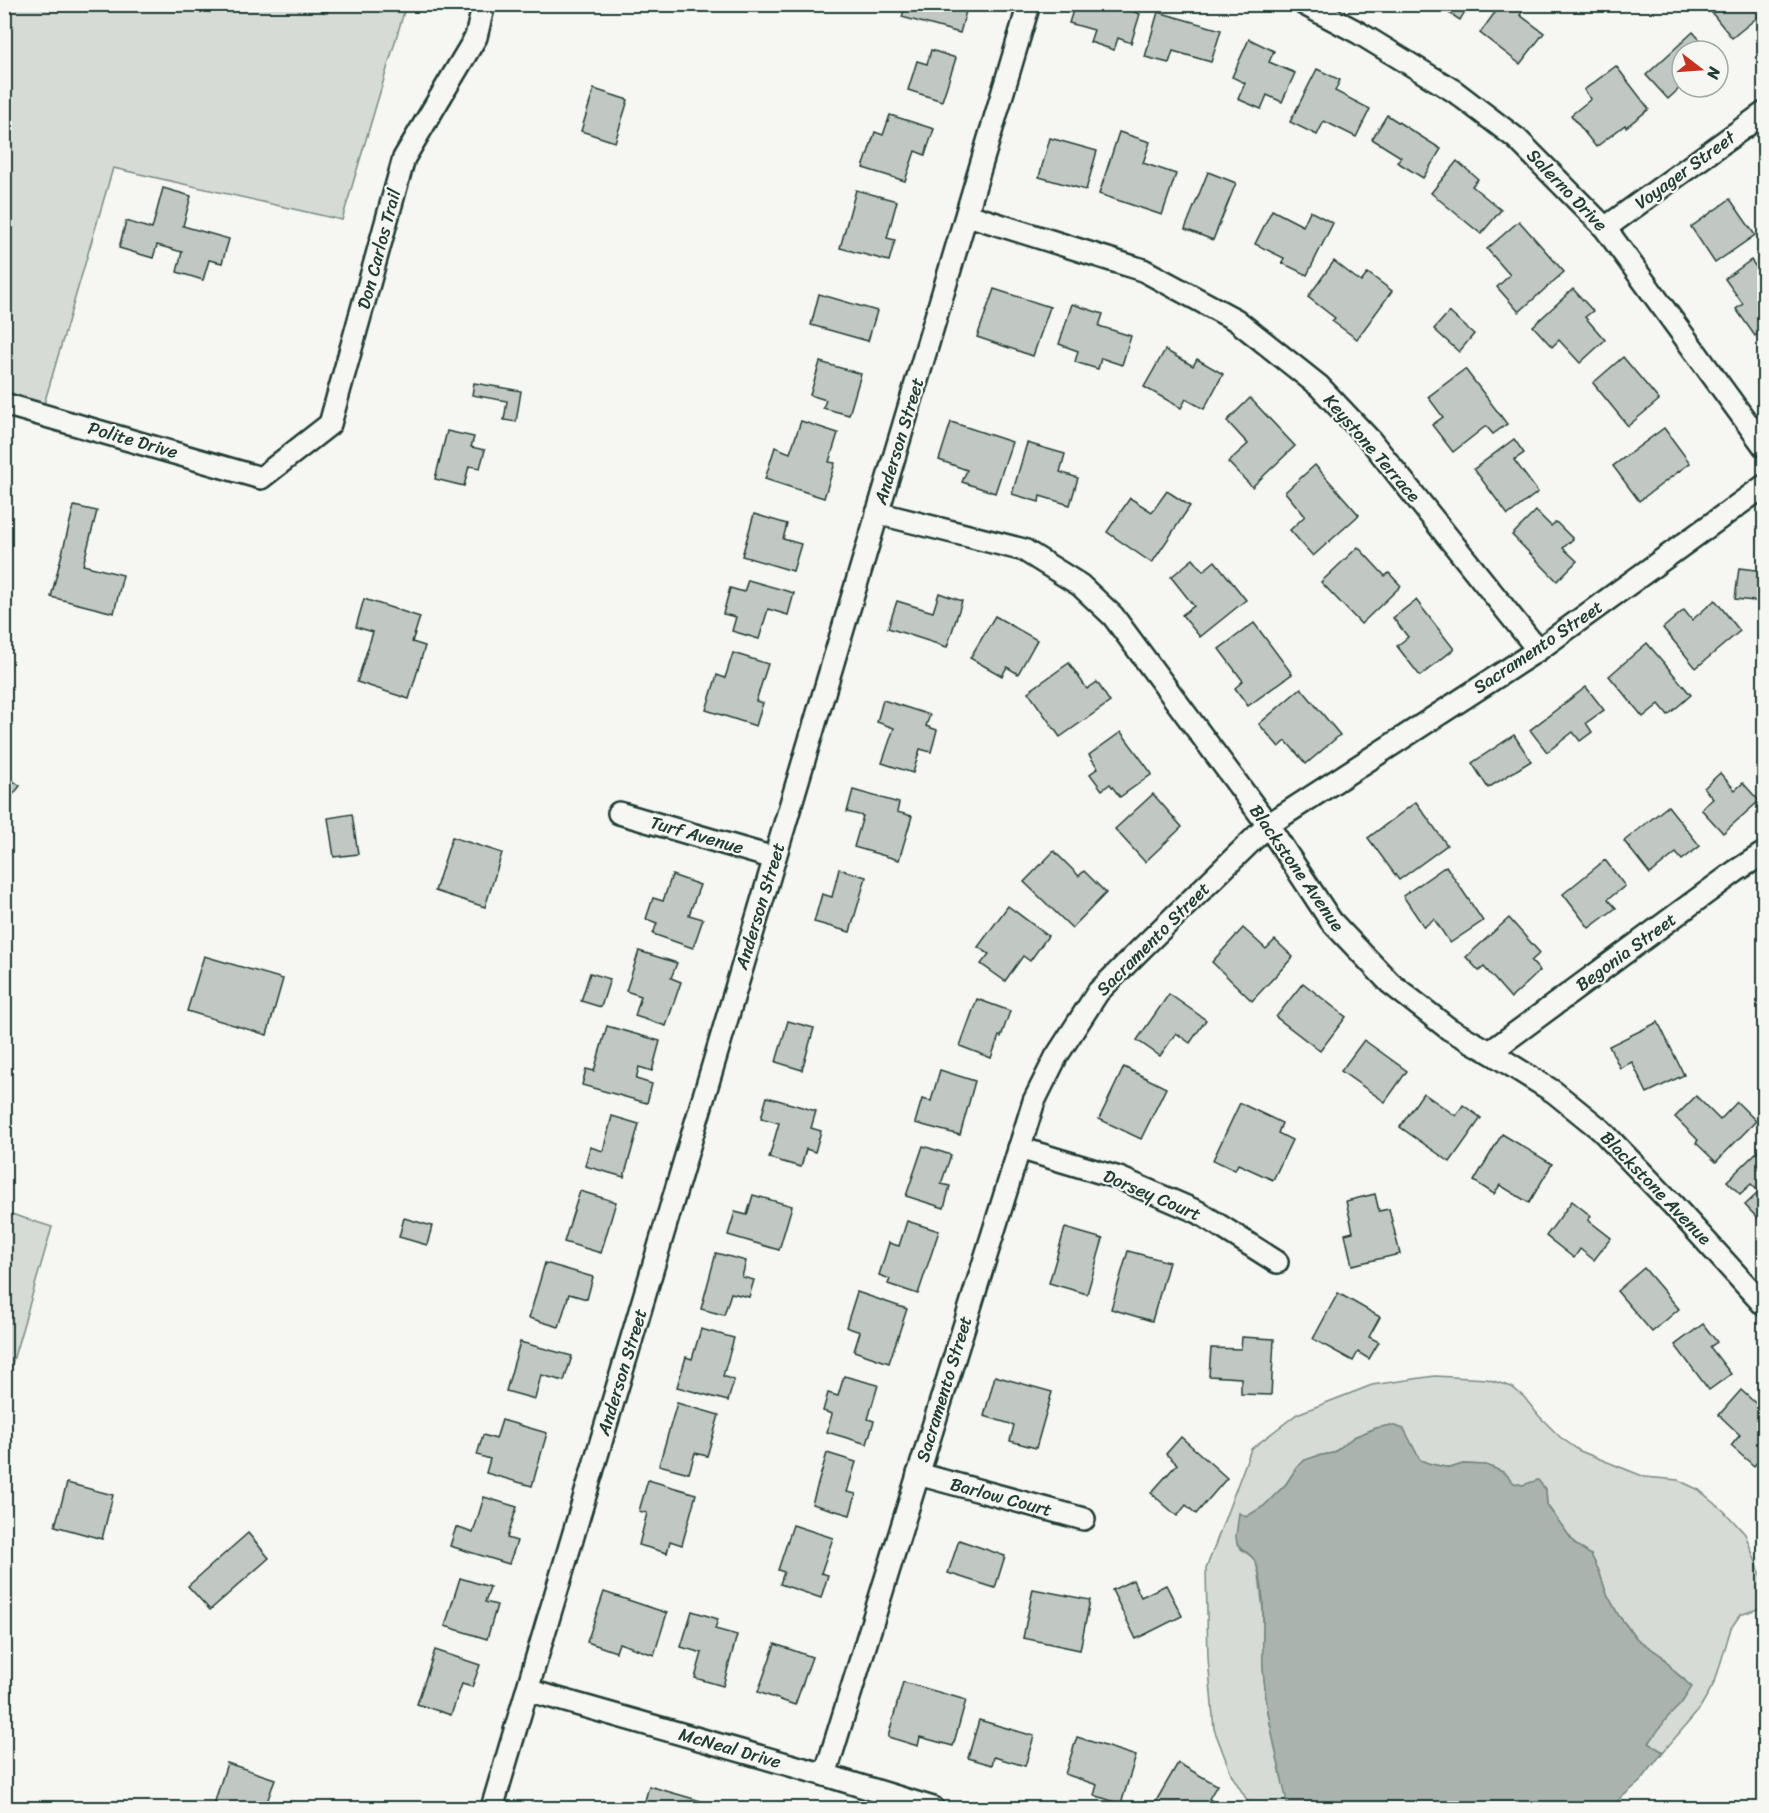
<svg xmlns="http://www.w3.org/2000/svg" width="1769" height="1813" font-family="Sriracha,sans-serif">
<rect width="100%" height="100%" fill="#f6f6f2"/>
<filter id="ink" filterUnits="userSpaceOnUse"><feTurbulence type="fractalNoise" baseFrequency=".0167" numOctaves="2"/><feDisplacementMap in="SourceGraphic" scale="12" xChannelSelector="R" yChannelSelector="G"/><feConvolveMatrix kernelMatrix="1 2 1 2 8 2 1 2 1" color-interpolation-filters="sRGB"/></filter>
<g filter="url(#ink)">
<g fill="#d6dbd6" stroke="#7a8c85" stroke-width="1.5">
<polygon points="4,5 406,5 342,220 113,168 44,404 5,392"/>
<polygon points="5,1212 52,1227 5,1388 4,1212"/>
<polygon points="1435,1376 1487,1379 1512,1387 1524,1397 1539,1416 1560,1437 1580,1451 1645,1477 1678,1480 1699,1490 1724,1511 1745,1534 1764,1583 1764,1607 1740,1615 1731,1628 1715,1682 1698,1711 1663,1752 1649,1744 1685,1680 1674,1671 1662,1656 1637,1639 1619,1616 1606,1592 1599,1571 1591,1555 1575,1544 1547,1505 1546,1490 1513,1483 1505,1473 1486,1465 1463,1464 1450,1468 1431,1464 1420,1460 1404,1429 1391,1425 1376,1428 1354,1437 1333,1453 1317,1456 1297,1467 1286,1484 1264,1506 1246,1517 1240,1514 1241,1549 1255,1559 1259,1574 1263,1611 1263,1667 1268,1712 1289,1808 1252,1808 1232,1776 1214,1729 1208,1658 1206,1569 1251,1449 1297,1414 1372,1385"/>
</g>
<path fill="#aab3ae" stroke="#72847d" stroke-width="1.5" d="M1391 1425 1404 1429 1420 1460 1431 1464 1450 1468 1463 1464 1486 1465 1505 1473 1514 1483 1523 1485 1538 1480 1546 1490 1547 1505 1575 1544 1591 1555 1599 1571 1606 1592 1619 1616 1637 1639 1662 1656 1674 1671 1692 1687 1681 1704 1667 1718 1649 1743 1663 1752 1641 1781 1609 1808 1288 1807C1278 1761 1266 1715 1263 1668 1261 1633 1268 1596 1256 1563 1253 1555 1243 1551 1237 1544L1236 1536 1239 1513 1246 1517 1264 1506 1286 1484 1297 1467 1305 1460 1317 1456 1333 1453 1354 1437 1376 1428Z"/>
<g fill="#c1c8c3" stroke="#1f3d34" stroke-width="1.5">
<polygon points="308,4 331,4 327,13"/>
<polygon points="906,4 968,4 960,33 902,17"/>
<polygon points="1075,4 1112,4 1140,14 1131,43 1118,38 1114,50 1090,42 1094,30 1069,23"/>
<polygon points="1435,4 1469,4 1460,20"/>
<polygon points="1501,4 1523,4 1526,6 1520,15 1544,33 1520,64 1480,33"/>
<polygon points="1722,4 1764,4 1764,12 1732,38 1712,13"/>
<polygon points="1158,12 1221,30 1211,62 1173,51 1169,63 1145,57"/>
<polygon points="1693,32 1710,51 1682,51 1682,86 1668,99 1646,75"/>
<polygon points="1249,39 1274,51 1269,62 1295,73 1282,102 1267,95 1261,109 1238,99 1245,83 1232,77"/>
<polygon points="931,50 956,58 942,101 908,90 917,61 927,64"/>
<polygon points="1616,66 1649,109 1626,127 1625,125 1596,147 1571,115 1591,99 1584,90"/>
<polygon points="1317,69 1340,80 1335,91 1370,109 1356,137 1324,121 1317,135 1290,122"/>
<polygon points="594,89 628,100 615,142 581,131"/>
<polygon points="890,115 934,129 925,155 915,151 905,181 863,168 875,132 883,135"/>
<polygon points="1387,115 1441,149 1423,178 1397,162 1401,157 1372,139"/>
<polygon points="1119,132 1150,142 1143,163 1176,174 1162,215 1099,194"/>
<polygon points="1050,138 1097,151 1086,190 1039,177"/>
<polygon points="1457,161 1478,179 1472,186 1501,210 1481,234 1431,193"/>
<polygon points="1208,172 1236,183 1213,240 1185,229"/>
<polygon points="163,188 191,196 183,226 229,239 222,263 209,260 203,280 177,272 182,252 157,245 153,258 119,248 126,221 152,229"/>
<polygon points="856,190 897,201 887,238 895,240 889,261 840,248"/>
<polygon points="1730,199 1755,235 1715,263 1691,227"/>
<polygon points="1272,210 1303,226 1310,211 1333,223 1307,275 1282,263 1284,258 1255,244"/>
<polygon points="1519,221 1564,272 1519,312 1497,287 1510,275 1487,249"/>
<polygon points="1751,260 1764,278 1764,329 1755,336 1736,309 1743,304 1725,279"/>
<polygon points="1334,261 1361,282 1368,273 1392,291 1357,339 1332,321 1335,318 1308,297"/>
<polygon points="994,289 1050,307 1033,356 977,337"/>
<polygon points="1573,289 1593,311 1585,317 1605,340 1580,363 1559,340 1552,347 1533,326"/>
<polygon points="819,294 877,311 868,341 811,325"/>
<polygon points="1072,304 1103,314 1099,326 1131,336 1122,365 1101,358 1098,369 1075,362 1078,351 1059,344"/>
<polygon points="1449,312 1474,334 1459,352 1434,329"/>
<polygon points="1165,350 1193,366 1197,359 1223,374 1204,409 1186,399 1181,408 1144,387"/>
<polygon points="1623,357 1659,400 1628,426 1593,383"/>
<polygon points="820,362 861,374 849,415 823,408 826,400 810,395"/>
<polygon points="1465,369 1507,424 1493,434 1486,426 1453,452 1432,425 1443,417 1428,397"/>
<polygon points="474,383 521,391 516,422 504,420 507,401 472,395"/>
<polygon points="1250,398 1295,446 1252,487 1228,462 1248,444 1227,421"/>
<polygon points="801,421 838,433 829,462 835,463 824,498 765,479 775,447 790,453"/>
<polygon points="951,422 1012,442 995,493 962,482 967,470 939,460"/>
<polygon points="1664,428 1690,463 1639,501 1613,466"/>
<polygon points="447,431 474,437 471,447 485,450 480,468 469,466 464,486 435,479"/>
<polygon points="1514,439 1524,453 1514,460 1538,492 1508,515 1474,469"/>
<polygon points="1027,443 1065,454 1060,472 1078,478 1070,505 1040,496 1039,502 1012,494"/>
<polygon points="1315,465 1359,515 1313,556 1290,530 1305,516 1285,492"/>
<polygon points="1167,491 1190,506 1152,563 1107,532 1130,498 1152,512"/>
<polygon points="74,506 97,511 83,565 123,575 114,613 51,597"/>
<polygon points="1536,511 1551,526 1556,522 1573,539 1563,548 1577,561 1557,581 1512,535"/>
<polygon points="754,514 787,524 783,539 801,544 793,571 742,556"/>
<polygon points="1358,547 1385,576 1389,573 1401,586 1361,624 1321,582"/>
<polygon points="1193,559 1203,571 1215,561 1246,600 1200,637 1182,615 1194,606 1171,577"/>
<polygon points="1739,568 1764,571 1764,602 1735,599"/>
<polygon points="748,580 794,593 788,615 768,609 759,639 732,631 736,617 723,614 730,588 744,592"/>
<polygon points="939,593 962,601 947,647 888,628 897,601 933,612"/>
<polygon points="364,599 420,617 412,642 425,646 409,699 357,682 373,632 356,627"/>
<polygon points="1416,600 1454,649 1420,676 1397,646 1408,637 1393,618"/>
<polygon points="1715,600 1740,631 1696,668 1663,628 1684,610 1692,620"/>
<polygon points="995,616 1037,640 1018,674 1007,667 1002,676 970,658"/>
<polygon points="1254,623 1292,674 1248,706 1235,688 1243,681 1219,649"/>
<polygon points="1647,643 1691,695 1668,715 1659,704 1643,717 1609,676"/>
<polygon points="733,653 768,664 756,701 763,703 756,726 706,710 717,675 725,678"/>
<polygon points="1069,663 1087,689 1097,682 1110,702 1060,737 1028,692"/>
<polygon points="1586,687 1604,710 1586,723 1592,732 1580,741 1573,732 1547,752 1530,730"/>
<polygon points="1301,688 1340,735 1306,764 1286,741 1279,747 1259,724"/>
<polygon points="883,700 930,715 926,726 937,730 931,752 920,749 913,773 882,763 894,728 877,722"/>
<polygon points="1121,732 1152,774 1120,797 1110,784 1102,790 1090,774 1098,768 1089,755"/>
<polygon points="1514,735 1531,761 1488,788 1472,763"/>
<polygon points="1720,773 1735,790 1743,783 1759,801 1723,833 1701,809 1713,799 1704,788"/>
<polygon points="4,774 20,786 4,806"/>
<polygon points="853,790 899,803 897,812 912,816 899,860 854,847 863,816 847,812"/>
<polygon points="1153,794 1182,827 1145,862 1115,829"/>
<polygon points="1416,802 1447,845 1399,880 1368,838"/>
<polygon points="1668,806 1700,846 1682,860 1676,853 1650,874 1624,841"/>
<polygon points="352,814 358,854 334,857 328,818"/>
<polygon points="452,837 502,853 485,907 435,891"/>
<polygon points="1054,851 1079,876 1084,871 1106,893 1072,928 1024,882"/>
<polygon points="1605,860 1625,886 1608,899 1616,908 1589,928 1563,894"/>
<polygon points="1446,866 1483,921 1450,943 1434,919 1424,927 1403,896"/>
<polygon points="839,869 866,877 850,932 814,922 822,894 832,897"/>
<polygon points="672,875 700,885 689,915 703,919 693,948 653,934 657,923 646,919 653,898 663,901"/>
<polygon points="1008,906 1048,936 1030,961 1023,956 1005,981 981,964 989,954 978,947"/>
<polygon points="1509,918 1540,953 1531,961 1540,971 1511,998 1484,967 1479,971 1466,957"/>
<polygon points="1243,928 1266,949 1275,940 1293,957 1252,1001 1212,962"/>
<polygon points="639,951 677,963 671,978 681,982 666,1026 635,1016 641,996 626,991"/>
<polygon points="204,956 283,979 267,1035 187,1011"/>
<polygon points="590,973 610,979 601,1007 581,1001"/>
<polygon points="1303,983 1346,1017 1320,1051 1276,1017"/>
<polygon points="1169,994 1206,1020 1190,1043 1176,1033 1160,1056 1137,1040"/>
<polygon points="977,999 1010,1011 1001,1037 999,1036 991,1058 960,1046"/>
<polygon points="788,1021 814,1028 802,1070 776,1062"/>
<polygon points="1658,1022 1684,1075 1647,1093 1632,1062 1620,1068 1609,1046"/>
<polygon points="607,1026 660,1041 652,1071 639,1067 636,1079 652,1084 647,1103 582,1085 586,1069 594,1071"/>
<polygon points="1364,1040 1407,1071 1385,1102 1341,1071"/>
<polygon points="1124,1067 1166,1088 1141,1139 1099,1119"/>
<polygon points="940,1070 975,1081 960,1135 915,1123 922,1099 931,1101"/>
<polygon points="1423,1093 1456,1116 1463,1105 1481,1118 1450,1162 1400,1127"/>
<polygon points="1696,1096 1720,1120 1737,1102 1756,1121 1716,1162 1696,1143 1698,1140 1675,1117"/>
<polygon points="767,1097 816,1111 811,1128 821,1131 815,1152 806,1149 801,1167 769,1158 779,1123 761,1118"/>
<polygon points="1240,1103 1282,1123 1278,1133 1292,1140 1273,1180 1238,1164 1235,1170 1213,1160"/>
<polygon points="612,1116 639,1124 624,1177 585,1166 590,1147 603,1151"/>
<polygon points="1502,1134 1552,1164 1529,1203 1500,1185 1494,1194 1474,1181"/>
<polygon points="1764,1145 1764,1225 1745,1205 1759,1192 1751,1184 1740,1194 1727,1181"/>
<polygon points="923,1146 951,1155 941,1184 950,1186 944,1208 906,1196"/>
<polygon points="580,1191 616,1202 601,1253 564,1242"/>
<polygon points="1375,1194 1379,1211 1389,1209 1400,1254 1352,1265 1345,1234 1353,1232 1346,1201"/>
<polygon points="753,1195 792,1206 779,1250 728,1235 735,1212 747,1215"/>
<polygon points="1572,1201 1591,1216 1588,1220 1611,1238 1594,1260 1580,1249 1574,1258 1546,1236"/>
<polygon points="404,1218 432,1226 427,1245 399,1237"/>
<polygon points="907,1221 939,1231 918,1294 888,1284 890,1279 879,1275 889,1243 899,1246"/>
<polygon points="1065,1228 1103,1239 1087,1294 1049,1283"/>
<polygon points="1128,1251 1169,1262 1152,1321 1111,1309"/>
<polygon points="716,1253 746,1261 742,1277 754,1280 749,1297 731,1293 724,1315 701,1309"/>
<polygon points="545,1263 593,1277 587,1299 569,1294 559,1327 529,1318"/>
<polygon points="1644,1268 1679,1309 1652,1332 1617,1291"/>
<polygon points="857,1292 907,1309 889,1363 854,1351 860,1332 846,1327"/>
<polygon points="1338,1293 1380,1317 1369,1337 1379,1342 1369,1359 1358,1352 1353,1361 1313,1339"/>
<polygon points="1703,1324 1717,1342 1710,1347 1731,1374 1709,1390 1675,1345"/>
<polygon points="701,1329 734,1338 723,1376 734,1380 728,1401 677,1387 686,1357 692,1359"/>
<polygon points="1242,1337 1274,1339 1271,1395 1241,1394 1241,1378 1209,1376 1211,1348 1241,1349"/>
<polygon points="520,1342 572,1356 564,1381 541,1375 535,1399 506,1391"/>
<polygon points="844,1376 878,1385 868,1419 874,1421 867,1444 827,1432 832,1414 823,1411 828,1393 838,1396"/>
<polygon points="995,1376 1052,1392 1036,1448 1010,1441 1014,1425 984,1416"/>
<polygon points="1741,1390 1764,1411 1764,1454 1754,1466 1731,1446 1740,1435 1719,1415"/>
<polygon points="677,1403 719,1415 707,1456 695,1453 689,1473 659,1465"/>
<polygon points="502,1420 547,1433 532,1486 486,1473 490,1459 477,1455 483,1435 496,1439"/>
<polygon points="1181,1437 1227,1478 1196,1514 1186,1505 1177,1516 1151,1493 1177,1464 1166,1454"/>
<polygon points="827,1453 856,1462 847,1492 856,1494 850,1515 812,1504"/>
<polygon points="648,1480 696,1494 682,1545 670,1541 667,1553 639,1545 647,1513 639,1511"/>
<polygon points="67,1483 113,1495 102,1539 55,1526"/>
<polygon points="484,1497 517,1507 507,1538 517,1541 509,1564 450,1546 456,1527 473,1533"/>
<polygon points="793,1525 833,1538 821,1573 828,1575 821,1598 780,1584 784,1572 778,1570"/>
<polygon points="248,1533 269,1558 210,1610 188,1586"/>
<polygon points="959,1540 1005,1556 995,1588 948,1573"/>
<polygon points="460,1578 490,1587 485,1602 497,1605 487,1639 445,1626"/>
<polygon points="1133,1580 1141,1597 1166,1585 1182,1616 1136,1639 1112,1590"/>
<polygon points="1033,1589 1090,1600 1080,1650 1023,1638"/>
<polygon points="604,1592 667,1613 654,1655 619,1643 616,1652 587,1642"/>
<polygon points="692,1611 718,1619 715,1629 737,1635 723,1686 695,1678 702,1653 681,1647"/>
<polygon points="775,1644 812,1657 795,1705 758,1692"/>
<polygon points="435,1650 480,1665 472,1687 462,1684 451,1715 417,1704"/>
<polygon points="903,1682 966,1700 953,1746 920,1737 918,1746 888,1737"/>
<polygon points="979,1720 1034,1736 1025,1766 994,1757 992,1765 968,1758"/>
<polygon points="1077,1737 1136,1756 1121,1804 1094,1795 1097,1785 1065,1774"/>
<polygon points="227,1763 275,1779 265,1808 218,1808 213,1807"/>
<polygon points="1178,1763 1217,1785 1209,1799 1221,1806 1219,1808 1152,1808"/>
<polygon points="649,1786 701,1801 698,1808 643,1808"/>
</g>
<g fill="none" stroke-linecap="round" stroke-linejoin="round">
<g stroke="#1f3d34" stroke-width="26">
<g id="minor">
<polyline points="1304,4 1359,33 1454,91 1517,139 1605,228 1764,446"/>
<polyline points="968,215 1143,270 1236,320 1319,386 1371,441 1538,650"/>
<polyline points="1605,228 1764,113"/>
<polyline points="4,404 261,478 330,424 404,158 476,37 484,4"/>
<polyline points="877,513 1024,550 1080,585 1113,616 1268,825 1331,921 1390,983 1449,1029 1490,1052 1554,1092 1601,1130 1674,1206 1764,1305"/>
<polyline points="619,813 774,858"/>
<polyline points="1490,1052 1736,871 1764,853"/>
<polyline points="1019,1148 1119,1178 1198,1212 1277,1262"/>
<polyline points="918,1474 1084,1519"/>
<polyline points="527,1690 825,1775 933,1808"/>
<polyline points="825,1775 1034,1101 1056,1057 1098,992 1141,949 1268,825 1538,650 1764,486"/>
<polyline points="492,1808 1029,4"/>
</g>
</g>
<use href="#minor" stroke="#f6f6f2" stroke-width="21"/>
</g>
</g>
<g text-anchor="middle" stroke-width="4.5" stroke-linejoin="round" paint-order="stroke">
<g font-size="18" fill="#1f3d34" stroke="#f6f6f2">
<text transform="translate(1685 170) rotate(-36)" y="6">Voyager Street</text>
<text transform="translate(1567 190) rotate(46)" y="6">Salerno Drive</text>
<text transform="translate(379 249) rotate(-75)" y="6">Don Carlos Trail</text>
<text transform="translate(133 440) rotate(16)" y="6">Polite Drive</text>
<text transform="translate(899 441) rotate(-73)" y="6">Anderson Street</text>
<text transform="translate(1372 448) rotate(49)" y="6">Keystone Terrace</text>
<text transform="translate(1538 647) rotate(-34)" y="6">Sacramento Street</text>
<text transform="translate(697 835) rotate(16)" y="6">Turf Avenue</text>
<text transform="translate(1297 868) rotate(55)" y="6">Blackstone Avenue</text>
<text transform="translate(760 906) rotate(-73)" y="6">Anderson Street</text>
<text transform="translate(1153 939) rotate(-45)" y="6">Sacramento Street</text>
<text transform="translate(1626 952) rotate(-36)" y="6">Begonia Street</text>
<text transform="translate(1656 1188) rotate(46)" y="6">Blackstone Avenue</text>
<text transform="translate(1152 1195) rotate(23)" y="6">Dorsey Court</text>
<text transform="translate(622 1372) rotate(-73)" y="6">Anderson Street</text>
<text transform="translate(944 1389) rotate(-73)" y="6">Sacramento Street</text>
<text transform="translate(1001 1497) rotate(15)" y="6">Barlow Court</text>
<text transform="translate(730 1748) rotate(16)" y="6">McNeal Drive</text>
</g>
</g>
<rect width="1769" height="1813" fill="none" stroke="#f6f6f2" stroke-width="24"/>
<rect x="12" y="12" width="1745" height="1789" fill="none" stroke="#1f3d34" stroke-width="2" filter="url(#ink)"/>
<g transform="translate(1700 69) rotate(107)"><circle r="28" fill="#f6f6f2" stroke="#a0aca6" stroke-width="1.5"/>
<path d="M0-4.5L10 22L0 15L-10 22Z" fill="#c8321e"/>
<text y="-9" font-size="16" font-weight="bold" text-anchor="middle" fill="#1f3d34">N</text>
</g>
</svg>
